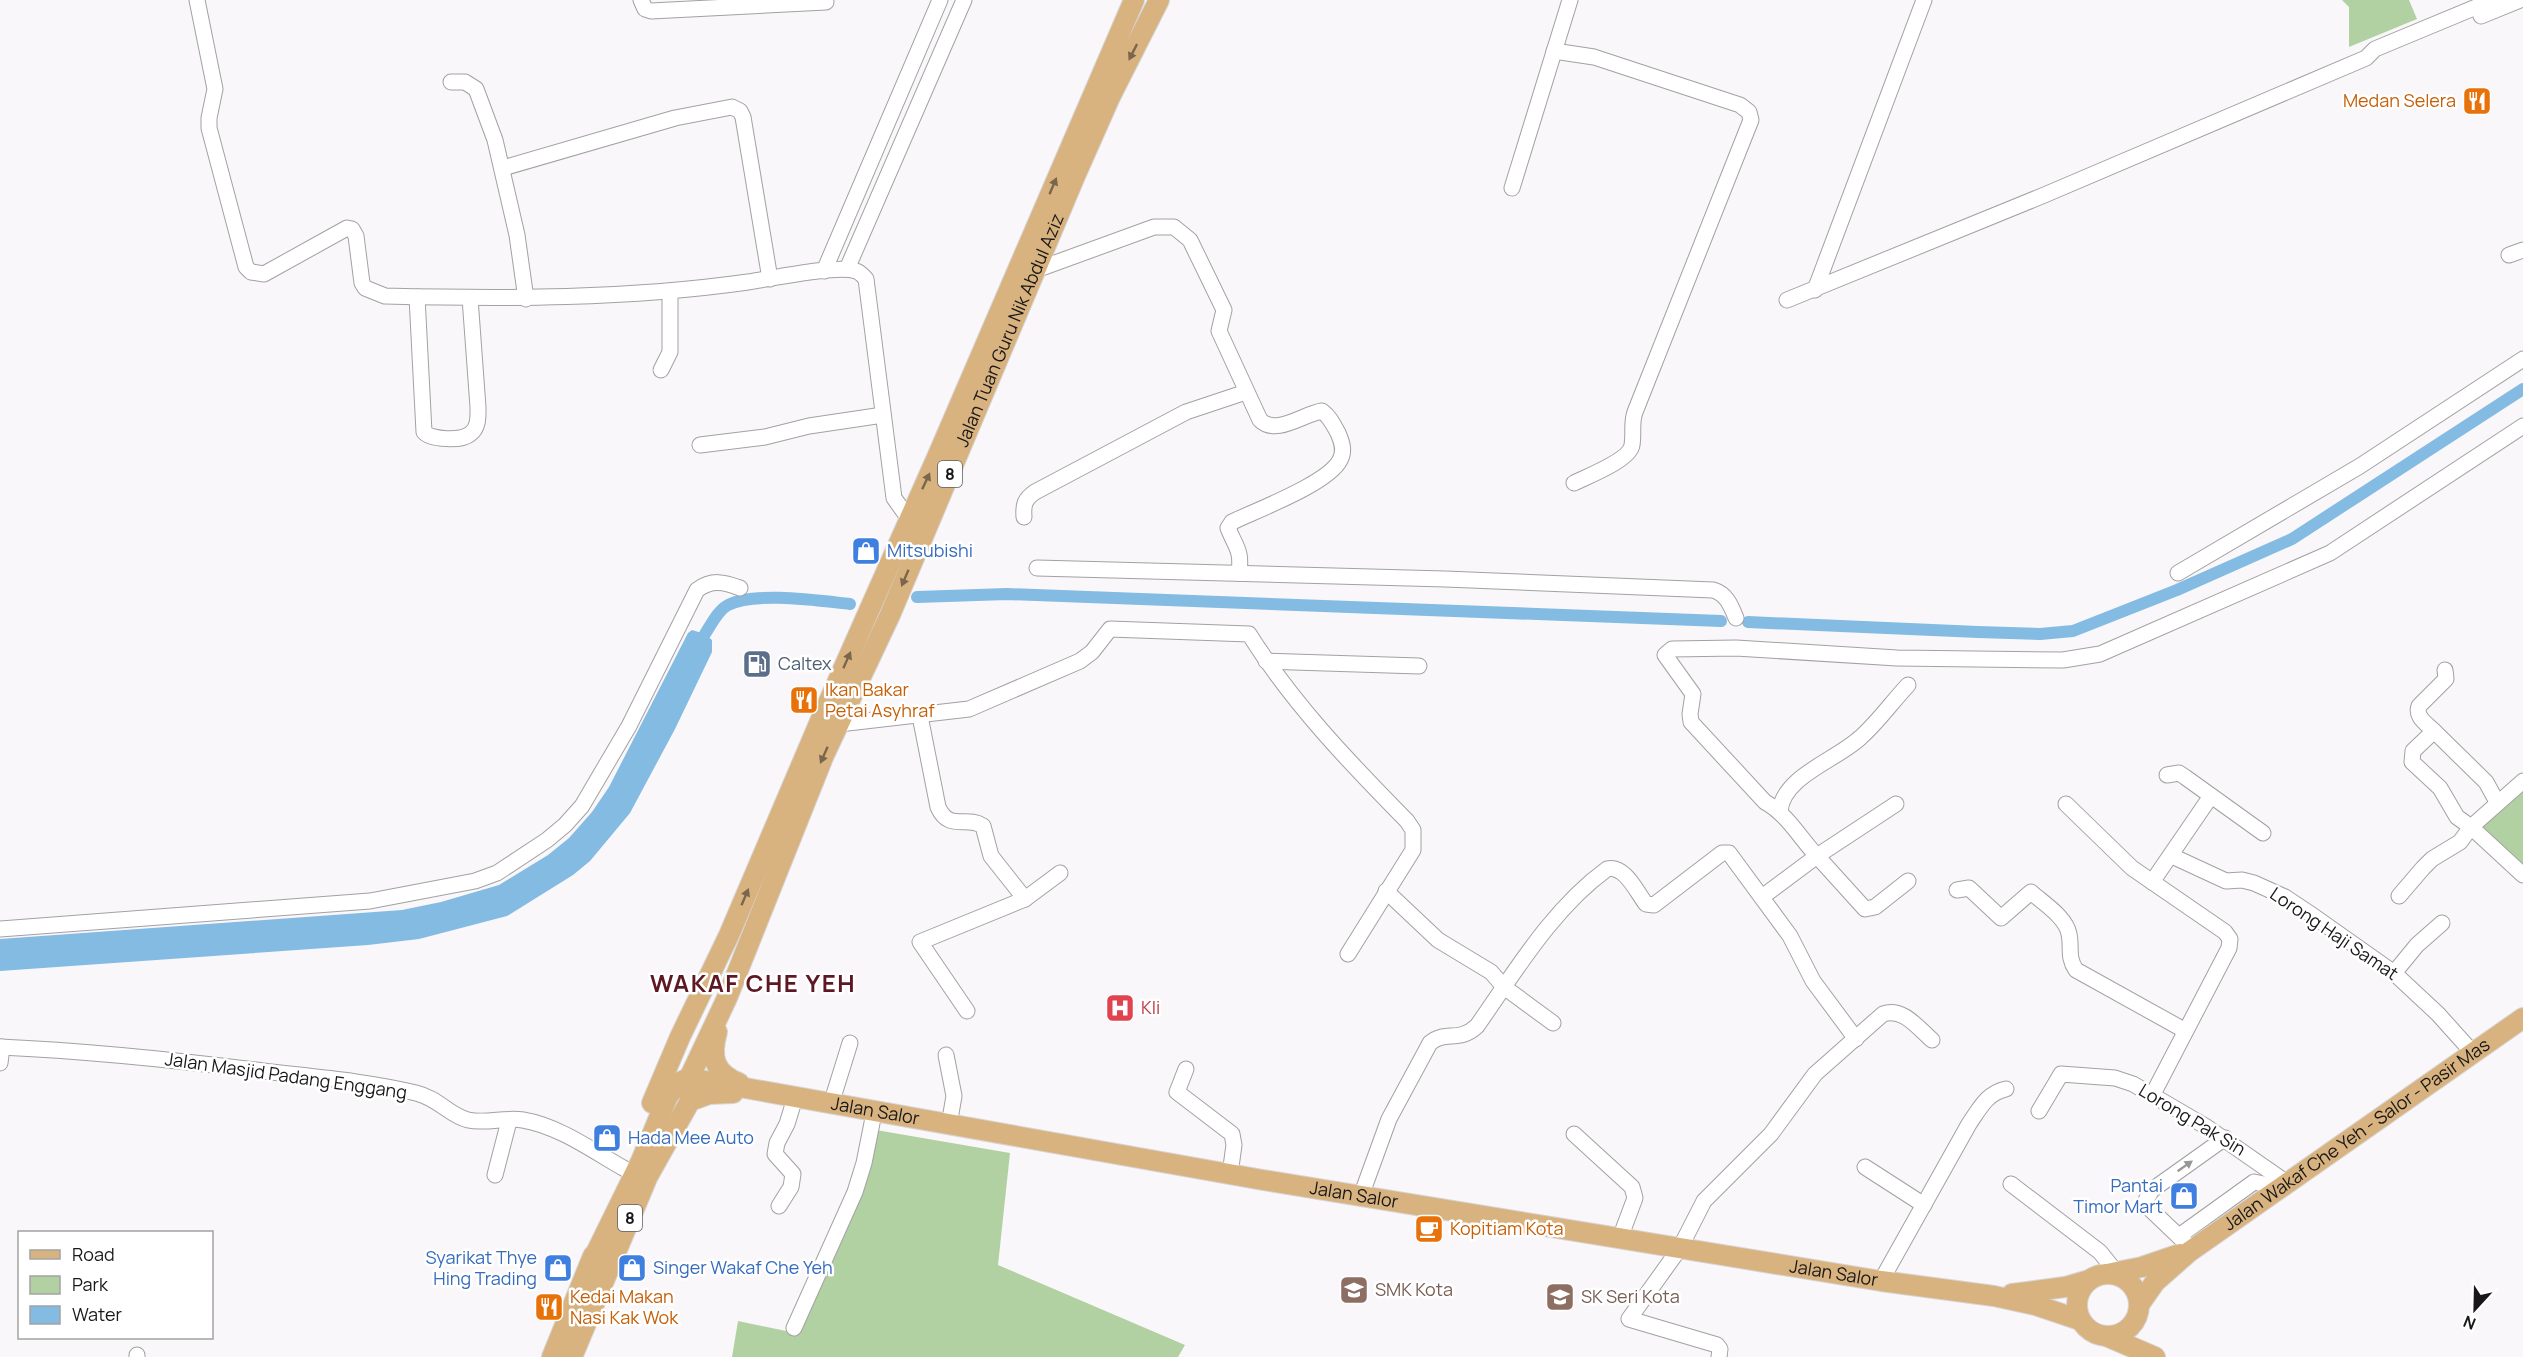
<svg xmlns="http://www.w3.org/2000/svg" width="2523" height="1357" font-family="Manrope,sans-serif">
<rect width="100%" height="100%" fill="#f9f7fa"/>
<g fill="#b2d1a2">
<polygon points="2342,0 2409,0 2417,19 2349,47 2349,7"/>
<polygon points="2523,787 2523,873 2481,827"/>
<polygon points="876,1130 1010,1153 998,1265 1185,1345 1178,1357 732,1357 738,1321 796,1333"/>
</g>
<polygon fill="#83bbe3" points="692,630 705,634 712,640 712,652 675,729 630,813 590,861 573,875 507,916 419,939 368,945 0,971 0,939 402,910 441,902 499,885 548,855 569,838 592,812 609,787 688,633"/>
<g fill="none" stroke-linecap="round" stroke-linejoin="round">
<g stroke="#83bbe3" stroke-width="12">
<polyline points="917,597 1007,594 1721,621"/>
<polyline points="1748,622 1978,632 2040,634 2073,631 2177,590 2292,539 2523,389"/>
<path d="M705 634C711 625 718 610 728 605 754 591 821 601 850 604"/>
</g>
<g stroke="#a3a1a3" stroke-width="17">
<g id="minor">
<path d="M197 0 215 89 209 118V128L246 267 251 272 264 274 347 228 352 229 356 236 362 283 365 288 385 296C506 299 627 299 748 282 770 279 838 264 856 271 860 272 863 276 866 279L894 498 909 519"/>
<polyline points="641,0 645,9 651,11 826,2"/>
<polyline points="2481,16 2520,0"/>
<path d="M1554 51 1594 57 1740 105 1749 112 1751 120 1635 412C1631 423 1634 433 1632 445 1630 460 1588 476 1574 483"/>
<polyline points="451,82 465,82 476,89 495,140 517,235 526,299"/>
<polyline points="503,168 675,118 732,107 740,111 743,117 770,279"/>
<polyline points="1512,188 1570,0"/>
<polyline points="2509,255 2523,250"/>
<polyline points="847,269 964,0"/>
<path d="M1036 270 1154 227H1174L1190 240 1224 310 1219 331 1260 420C1276 436 1303 414 1322 411 1330 417 1333 424 1338 433 1342 442 1345 451 1340 460 1329 483 1257 510 1232 522L1228 528C1236 548 1242 550 1239 573"/>
<polyline points="824,271 940,0"/>
<polyline points="1815,290 1924,0"/>
<path d="M417 297 424 432C431 440 462 441 470 434 479 428 478 416 478 407L470 298"/>
<polyline points="1787,300 2042,196 2366,58 2375,49 2493,0"/>
<polyline points="661,370 670,352 670,291"/>
<polyline points="700,445 765,437 809,426 883,415"/>
<path d="M1024 517C1023 504 1025 499 1035 492L1186 412 1246 392"/>
<path d="M1037 568 1445 579 1713 590C1727 594 1731 606 1736 618"/>
<polyline points="2178,573 2360,466 2523,359"/>
<polyline points="1266,661 1419,666"/>
<path d="M920 716 938 807C949 832 967 815 983 826L991 856 1025 899"/>
<path d="M839 724 969 709 1080 661 1092 652 1110 629 1249 634C1293 704 1349 762 1407 821L1413 830V850L1348 954"/>
<polyline points="2434,731 2486,782 2497,802"/>
<polyline points="2167,775 2179,773 2185,777 2263,833"/>
<polyline points="2523,781 2471,827 2523,875"/>
<polyline points="1896,804 1817,856 1865,909 1875,907 1908,881"/>
<polyline points="2066,804 2132,868 2225,932 2230,939 2229,948 2153,1094"/>
<path d="M1780 811C1783 776 1837 760 1861 737 1878 722 1892 702 1908 685"/>
<polyline points="2172,856 2226,881 2242,880 2254,883 2285,897 2309,913 2394,973 2438,1014 2473,1053"/>
<polyline points="2152,882 2211,796"/>
<path d="M1957 890 1969 888 2001 918 2031 892C2043 903 2066 917 2069 934 2072 948 2067 957 2076 970L2184 1030"/>
<polyline points="1386,891 1438,940 1491,972 1504,987 1553,1023"/>
<path d="M2399 896 2423 868 2432 859 2460 842 2471 827 2457 817 2440 788 2412 762 2413 751 2434 731C2426 723 2415 717 2419 706L2446 679 2445 670"/>
<path d="M1762 897 1817 856C1800 838 1787 814 1765 802L1691 722 1690 714 1693 694 1665 655 1672 649 1736 648 1897 658 2063 660 2100 654 2330 553 2523 426"/>
<path d="M0 929 370 901 475 881 497 873 547 840 565 825 582 806 629 726 697 590C712 579 724 582 740 588"/>
<polyline points="2394,973 2417,945 2442,923"/>
<polyline points="967,1011 920,942 1025,899 1060,873"/>
<path d="M0 1047C88 1051 175 1060 263 1071 314 1077 366 1081 416 1093 438 1098 450 1116 468 1120 486 1124 505 1117 523 1120 559 1126 593 1151 625 1169"/>
<polyline points="946,1055 954,1096 949,1125"/>
<polyline points="0,1063 2,1047"/>
<polyline points="1186,1069 1177,1092 1232,1134 1234,1145 1230,1174"/>
<polyline points="831,1104 850,1043"/>
<polyline points="2039,1111 2061,1074 2115,1078 2133,1084 2205,1126 2287,1183"/>
<polyline points="1574,1134 1632,1187 1635,1198 1620,1238"/>
<polyline points="1865,1167 1924,1205"/>
<polyline points="495,1175 509,1121"/>
<polyline points="2011,1184 2100,1252 2116,1272"/>
<path d="M1361 1196 1389 1119 1430 1043C1445 1030 1459 1043 1477 1026 1515 972 1552 909 1607 869 1625 865 1636 891 1646 904L1654 905 1722 853H1729L1790 936 1813 981 1856 1039"/>
<polyline points="779,1206 791,1187 793,1174 775,1154 777,1143 787,1124 795,1098"/>
<polyline points="2179,1236 2254,1182 2264,1184 2274,1191"/>
<polyline points="2192,1249 2148,1207 2146,1200 2152,1190 2225,1138"/>
<path d="M1881 1281 1969 1124C1980 1108 1987 1093 2006 1089"/>
<polyline points="794,1328 855,1192 864,1163 874,1113"/>
<polyline points="137,1357 137,1355"/>
<path d="M1719 1357 1720 1349 1717 1345 1629 1319 1680 1248 1704 1201 1771 1134 1815 1074 1883 1014C1903 1007 1918 1028 1932 1040"/>
</g>
</g>
<g stroke="#d6d5d6" stroke-width="22">
<g id="major">
<path d="M717 1032C710 1057 714 1073 739 1083"/>
<path id="s1" d="M684 1089 727 998 824 755 890 615 1075 176 1110 97 1159 0"/>
<polyline points="652,1103 680,1037 729,935 821,719 938,455 1134,0"/>
<polyline points="649,1174 690,1101 709,1094 733,1093"/>
<path id="s2" d="M589 1267 641 1161 668 1096 680 1082 689 1078 1263 1180 1881 1281 1994 1296 2035 1305 2080 1320"/>
<polyline points="2107,1274 2142,1267 2180,1254"/>
<circle cx="2108" cy="1305" r="31"/>
<polyline points="2012,1294 2065,1287 2089,1280"/>
<path id="s3" d="M2139 1305 2155 1282 2189 1252 2523 1018"/>
<polyline points="2106,1336 2155,1357"/>
<polyline points="552,1357 593,1256"/>
<polyline points="572,1357 650,1171"/>
</g>
</g>
<use href="#minor" stroke="#fff" stroke-width="15"/>
<use href="#major" stroke="#d9b37f" stroke-width="20"/>
</g>
<defs><path id="oneway-solid" d="M-6-.8H1V-3.2L6.5 0L1 3.2V.8H-6Z" transform="scale(1.5)"/></defs>
<g fill="#79664c">
<use href="#oneway-solid" transform="translate(1133 52) rotate(117)"/>
<use href="#oneway-solid" transform="translate(1053 186) rotate(-67)"/>
<use href="#oneway-solid" transform="translate(926 481) rotate(-65)"/>
<use href="#oneway-solid" transform="translate(905 578) rotate(113)"/>
<use href="#oneway-solid" transform="translate(847 660) rotate(-66)"/>
<use href="#oneway-solid" transform="translate(824 755) rotate(114)"/>
<use href="#oneway-solid" transform="translate(745 897) rotate(-67)"/>
</g>
<use fill="#989798" href="#oneway-solid" transform="translate(2185 1166) rotate(-35)"/>
<defs>
<g id="restaurant-square" transform="scale(1.5)"><rect x="-9" y="-9" width="18" height="18" rx="4" fill="#e8710a" stroke="#fff"/><path d="M-5-6h1v4h1v-4h1v4h1v-4h1v5L-1.5 .5V6h-2V.5L-5-1ZM5-6V6H3V1.5H1.5Q1.5-4 5-6Z" fill="#fff"/></g>
<g id="shop-square" transform="scale(1.5)"><rect x="-9" y="-9" width="18" height="18" rx="4" fill="#3f7fe0" stroke="#fff"/><path d="M-5-2.5h2.3a2.7 3.5 0 0 1 5.4 0H5L5.5 6h-11ZM-1.5-2.5h3a1.5 2.3 0 0 0-3 0Z" fill="#fff"/></g>
<g id="fuel-square" transform="scale(1.5)"><rect x="-9" y="-9" width="18" height="18" rx="4" fill="#5c6f8a" stroke="#fff"/><path d="M-5.5-6h7V0h2V4h1.3V-2.5L3-4.5l.8-.8L6-3V5H2.5V1h-1V6h-7ZM-4.2-4.7v3.2H.2V-4.7Z" fill="#fff"/></g>
<g id="hospital-square" transform="scale(1.5)"><rect x="-9" y="-9" width="18" height="18" rx="4" fill="#e0444e" stroke="#fff"/><path d="M-5-5h3v3.5h4V-5h3V5h-3V1.5h-4V5h-3Z" fill="#fff"/></g>
<g id="cafe-square" transform="scale(1.5)"><rect x="-9" y="-9" width="18" height="18" rx="4" fill="#e8710a" stroke="#fff"/><path d="M-5.5-4.5H6V0H3Q3 3.5 0 3.5H-2.5Q-5.5 3.5-5.5 0ZM3-3.2v2h1.7v-2ZM-6 4.5H4V6H-6Z" fill="#fff"/></g>
<g id="school-square" transform="scale(1.5)"><rect x="-9" y="-9" width="18" height="18" rx="4" fill="#8d6e63" stroke="#fff"/><path d="M0-5L7-2L0 1L-7-2ZM-4 1L0 2.5L4 1V4Q0 6-4 4Z" fill="#fff"/></g>
</defs>
<g fill-rule="evenodd">
<use href="#restaurant-square" x="2477" y="101"/>
<use href="#shop-square" x="866" y="551"/>
<use href="#fuel-square" x="757" y="664"/>
<use href="#restaurant-square" x="804" y="700"/>
<use href="#hospital-square" x="1120" y="1008"/>
<use href="#shop-square" x="607" y="1138"/>
<use href="#shop-square" x="2184" y="1196"/>
<use href="#cafe-square" x="1429" y="1229"/>
<use href="#shop-square" x="558" y="1268"/>
<use href="#shop-square" x="632" y="1268"/>
<use href="#school-square" x="1354" y="1290"/>
<use href="#school-square" x="1560" y="1297"/>
<use href="#restaurant-square" x="549" y="1307"/>
</g>
<g text-anchor="middle" stroke-width="5" stroke-linejoin="round" paint-order="stroke">
<g fill="#fff" stroke="#5e5d5e" stroke-width="1.5">
<rect x="938" y="461" width="24" height="26" rx="4.5"/>
<rect x="618" y="1205" width="24" height="26" rx="4.5"/>
</g>
<g font-size="16" font-weight="bold" fill="#191819">
<text x="950" y="480">8</text>
<text x="630" y="1224">8</text>
</g>
<g font-size="18" fill="#c56008" stroke="#fff" text-anchor="start">
<text x="2456" y="107" text-anchor="end">Medan Selera</text>
<text x="825" y="696">Ikan Bakar<tspan x="825" dy="21">Petai Asyhraf</tspan></text>
<text x="1450" y="1235">Kopitiam Kota</text>
<text x="570" y="1303">Kedai Makan<tspan x="570" dy="21">Nasi Kak Wok</tspan></text>
</g>
<g font-size="18" fill="#191819" stroke="#fff">
<text dy="6" stroke="none"><textPath href="#s1" startOffset="826">Jalan Tuan Guru Nik Abdul Aziz</textPath></text>
<text transform="translate(2334 934) rotate(34)" y="6">Lorong Haji Samat</text>
<text transform="translate(286 1076) rotate(8)" y="6">Jalan Masjid Padang Enggang</text>
<text dy="6" stroke="none"><textPath href="#s2" startOffset="406">Jalan Salor</textPath></text>
<text transform="translate(2192 1120) rotate(31)" y="6">Lorong Pak Sin</text>
<text dy="6" stroke="none"><textPath href="#s3" startOffset="278">Jalan Wakaf Che Yeh - Salor - Pasir Mas</textPath></text>
<text dy="6" stroke="none"><textPath href="#s2" startOffset="892">Jalan Salor</textPath></text>
<text dy="6" stroke="none"><textPath href="#s2" startOffset="1378">Jalan Salor</textPath></text>
</g>
<g font-size="18" fill="#366cbe" stroke="#fff" text-anchor="start">
<text x="887" y="557">Mitsubishi</text>
<text x="628" y="1144">Hada Mee Auto</text>
<text x="2163" y="1192" text-anchor="end">Pantai<tspan x="2163" dy="21">Timor Mart</tspan></text>
<text x="537" y="1264" text-anchor="end">Syarikat Thye<tspan x="537" dy="21">Hing Trading</tspan></text>
<text x="653" y="1274">Singer Wakaf Che Yeh</text>
</g>
<g font-size="18" fill="#4e5e75" stroke="#fff" text-anchor="start">
<text x="778" y="670">Caltex</text>
</g>
<g font-size="18" fill="#be3a42" stroke="#fff" text-anchor="start">
<text x="1141" y="1014">Kli</text>
</g>
<g font-size="18" fill="#785e54" stroke="#fff" text-anchor="start">
<text x="1375" y="1296">SMK Kota</text>
<text x="1581" y="1303">SK Seri Kota</text>
</g>
<g font-size="24" font-weight="bold" letter-spacing="1.5" fill="#5d1824" stroke="#fff">
<text x="753" y="992">WAKAF CHE YEH</text>
</g>
</g>
<rect x="18" y="1231" width="195" height="108" fill="#ffffff" stroke="#a3a3a3" stroke-width="1.5"/>
<rect x="30" y="1250" width="30" height="9" fill="#d9b37f" stroke="#a3a3a3" stroke-width="1.5"/>
<text x="72" y="1261" font-size="18" fill="#191819">Road</text>
<rect x="30" y="1276" width="30" height="18" fill="#b2d1a2" stroke="#a3a3a3" stroke-width="1.5"/>
<text x="72" y="1291" font-size="18" fill="#191819">Park</text>
<rect x="30" y="1306" width="30" height="18" fill="#83bbe3" stroke="#a3a3a3" stroke-width="1.5"/>
<text x="72" y="1321" font-size="18" fill="#191819">Water</text>
<g transform="translate(2475 1309) rotate(202)" stroke="#ffffff" stroke-width="4.5" paint-order="stroke">
<path d="M0-4.5L10 22L0 15L-10 22Z" fill="#191819"/>
<text y="-9" font-size="16" font-weight="bold" text-anchor="middle" fill="#191819">N</text>
</g>
</svg>
